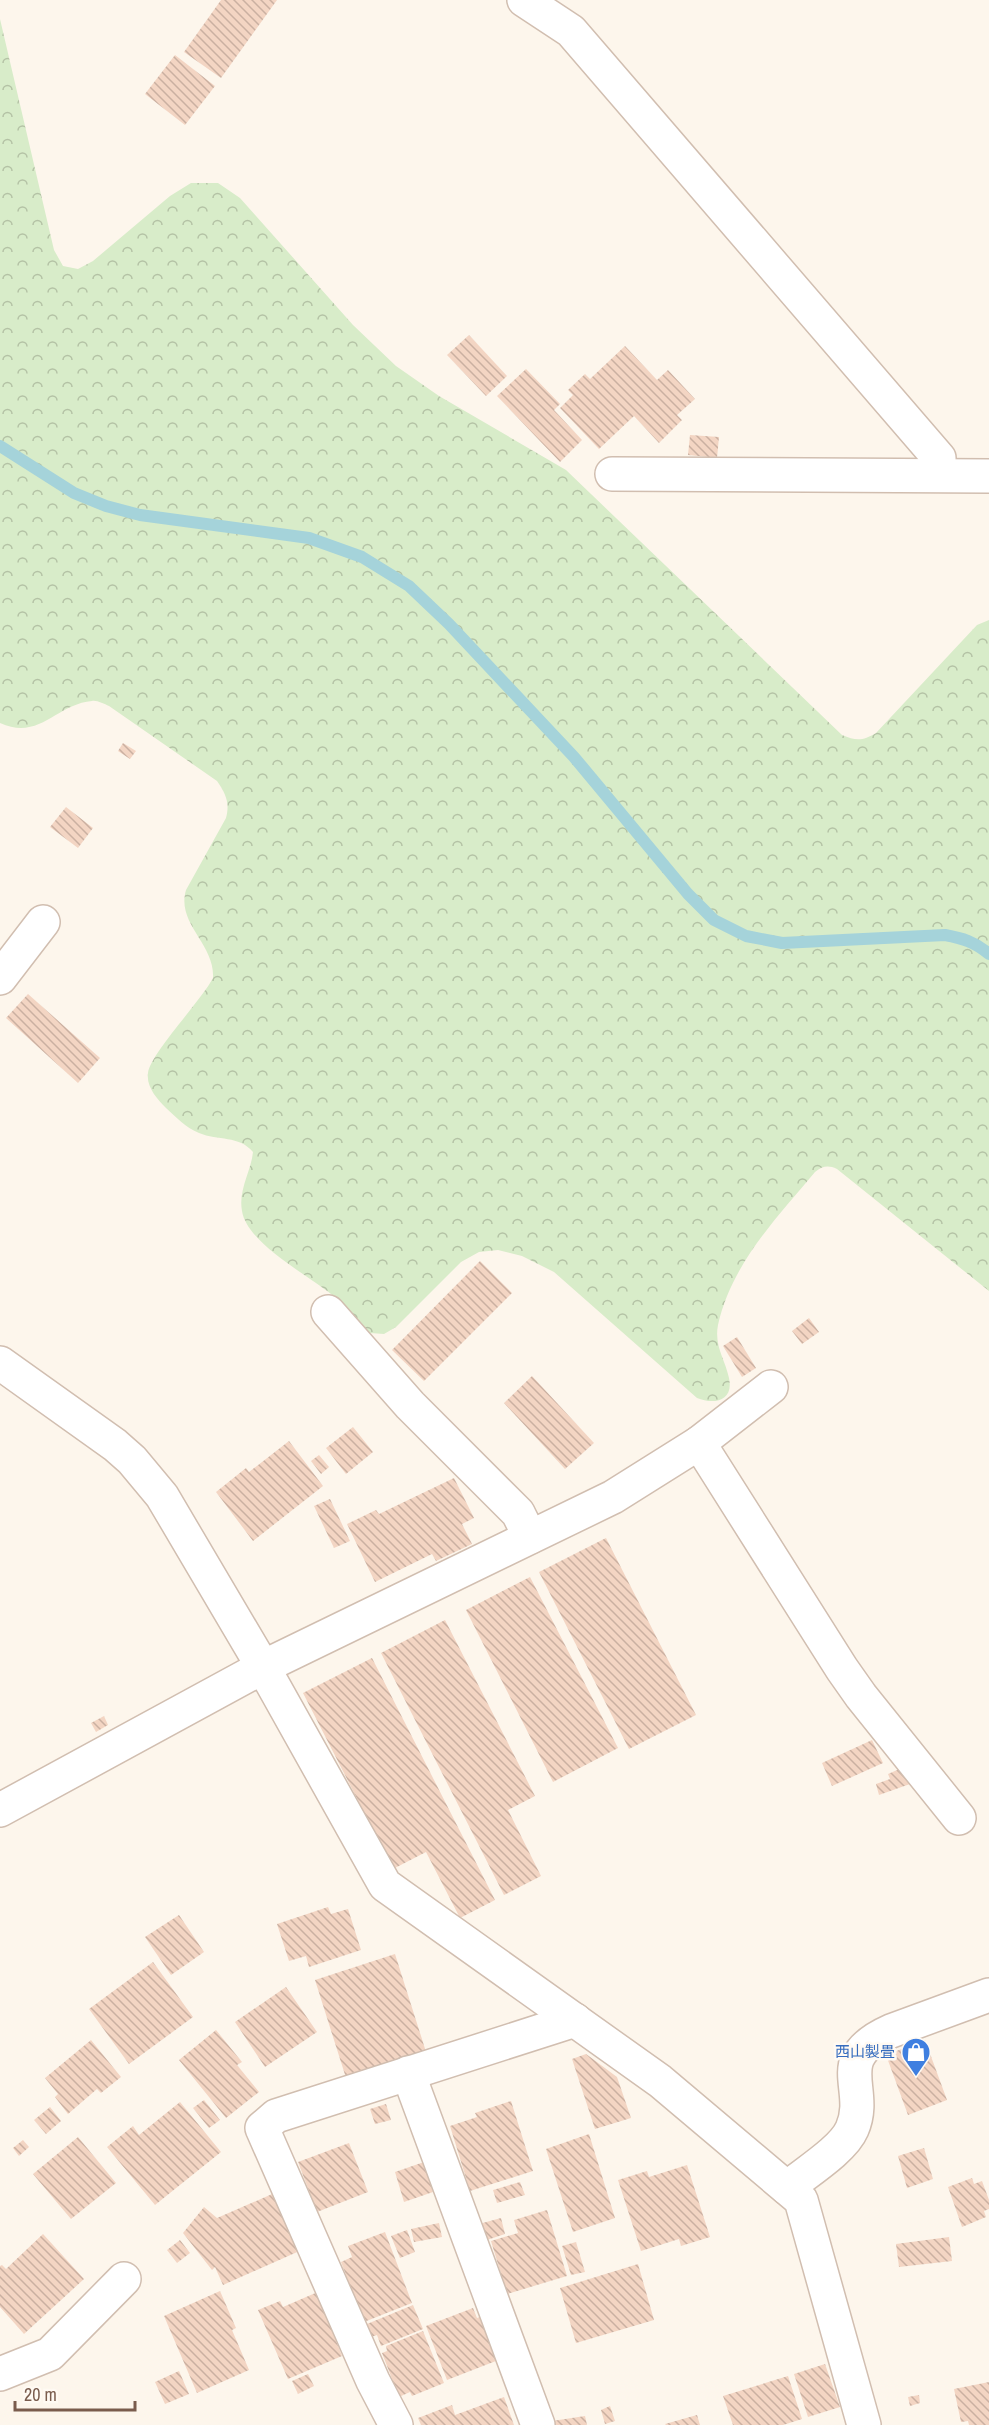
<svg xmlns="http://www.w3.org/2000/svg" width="989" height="2425" font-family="'Archivo Narrow','Noto Sans JP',sans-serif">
<defs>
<pattern id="forest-crowns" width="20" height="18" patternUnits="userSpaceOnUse" patternTransform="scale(1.5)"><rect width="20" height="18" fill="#d8ecc9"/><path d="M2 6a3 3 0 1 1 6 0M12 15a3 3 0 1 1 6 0" fill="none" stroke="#b4c2a5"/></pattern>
<pattern id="building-back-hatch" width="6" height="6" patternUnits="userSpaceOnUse" patternTransform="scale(1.5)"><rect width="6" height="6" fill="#f3d5c3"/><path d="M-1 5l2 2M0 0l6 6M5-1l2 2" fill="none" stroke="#cab0a1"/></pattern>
</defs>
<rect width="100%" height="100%" fill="#fdf6ec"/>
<path fill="url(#forest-crowns)" d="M0 19 54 250 63 266 78 269 93 261 170 196 191 183H218L240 198 353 325 396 366 439 396 566 470 842 735C856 741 863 741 876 733L977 625 989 620V1291L837 1169C828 1165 823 1166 815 1172 776 1219 732 1263 718 1325 714 1346 725 1359 729 1378 734 1401 714 1405 697 1398L554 1272 522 1256 498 1250 479 1252 461 1262 396 1327 384 1334 370 1333C355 1322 345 1307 331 1294 306 1274 247 1243 242 1211 238 1190 251 1172 253 1152 239 1135 218 1141 199 1133 186 1128 176 1117 166 1108 157 1099 146 1087 148 1073 150 1054 201 1001 213 978 215 944 176 924 186 890L226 818C230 803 226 794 217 781L109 706C104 704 97 700 92 701 56 704 40 741 0 723Z"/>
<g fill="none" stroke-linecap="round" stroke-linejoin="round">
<path stroke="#a5d3da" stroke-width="12" d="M0 446 74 493 106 506 140 515 309 538 362 557 409 586 449 624 574 757 688 894 714 920 746 936 782 943 945 935C962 938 975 942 989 954"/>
</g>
<g fill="url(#building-back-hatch)">
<polygon points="221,0 277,0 221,78 184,52"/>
<polygon points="175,55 215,86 185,125 145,94"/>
<polygon points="469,335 507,376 486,396 447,355"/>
<polygon points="625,346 657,380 668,370 695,399 677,415 682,420 659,443 634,416 599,449 560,408 573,395 568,390 585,374 590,379"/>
<polygon points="526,369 560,404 554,410 582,440 560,462 497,396"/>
<polygon points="690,435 719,437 717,458 688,455"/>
<polygon points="123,743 136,751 130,759 118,751"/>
<polygon points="66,807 93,828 78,848 50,827"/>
<polygon points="28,994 100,1058 78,1083 6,1018"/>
<polygon points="480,1261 512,1293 424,1381 392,1350"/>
<polygon points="809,1318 819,1332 802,1344 792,1331"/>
<polygon points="737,1337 756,1368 742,1377 723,1346"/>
<polygon points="532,1376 594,1443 565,1469 504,1403"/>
<polygon points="353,1427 373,1452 346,1474 326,1448"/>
<polygon points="289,1441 323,1486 253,1541 216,1492 246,1468 249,1472"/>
<polygon points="319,1455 329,1467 321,1474 311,1461"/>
<polygon points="454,1478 474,1518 462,1524 472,1544 436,1561 432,1554 375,1582 347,1524 376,1510 379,1514"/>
<polygon points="330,1499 350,1541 334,1548 314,1506"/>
<polygon points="606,1538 696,1715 629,1749 539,1572"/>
<polygon points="530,1577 618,1748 553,1782 466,1610"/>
<polygon points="445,1620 535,1796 508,1810 541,1876 504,1895 381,1653"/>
<polygon points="372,1658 495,1900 460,1918 426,1852 393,1869 303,1693"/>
<polygon points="104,1716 108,1725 96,1732 91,1723"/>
<polygon points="872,1740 883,1763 832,1786 822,1763"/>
<polygon points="904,1767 910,1784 879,1795 876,1784 890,1779 888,1774"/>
<polygon points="328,1907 331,1914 348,1909 361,1950 309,1967 306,1956 289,1961 277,1924"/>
<polygon points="179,1915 204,1952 171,1975 145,1937"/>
<polygon points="395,1954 427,2055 347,2081 315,1980"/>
<polygon points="153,1962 193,2017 129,2064 89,2009"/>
<polygon points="286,1987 317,2032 265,2067 235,2022"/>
<polygon points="216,2030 242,2062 237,2065 259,2092 226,2118 179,2060"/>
<polygon points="91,2040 121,2077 101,2093 97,2089 68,2114 55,2097 58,2094 45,2078"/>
<polygon points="925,2040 947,2100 908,2115 886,2055"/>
<polygon points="586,2054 617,2077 631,2118 595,2129 572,2059"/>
<polygon points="204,2100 220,2120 209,2128 193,2108"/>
<polygon points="511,2101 533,2171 470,2191 450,2126 477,2117 475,2113"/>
<polygon points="180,2102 221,2152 155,2205 107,2147 133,2126 139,2135"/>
<polygon points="386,2104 391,2120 375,2124 370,2109"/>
<polygon points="50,2107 61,2121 46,2134 34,2120"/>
<polygon points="589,2134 615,2218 573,2232 546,2149"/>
<polygon points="78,2137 116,2183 71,2219 33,2174"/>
<polygon points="23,2140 29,2147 19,2156 13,2148"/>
<polygon points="349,2143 368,2192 317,2212 298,2162"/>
<polygon points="924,2148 933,2179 907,2188 898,2156"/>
<polygon points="424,2162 433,2192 404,2202 395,2172"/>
<polygon points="687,2165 710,2237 681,2246 679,2239 641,2251 618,2180 647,2171 649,2177"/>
<polygon points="972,2178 974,2184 982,2181 989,2200 989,2209 984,2211 986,2217 962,2227 948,2187"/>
<polygon points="520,2182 525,2195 497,2203 493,2190"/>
<polygon points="279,2191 304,2249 223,2285 215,2267 212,2270 183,2233 204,2207 217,2218"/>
<polygon points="547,2210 567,2276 507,2294 491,2241 518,2233 514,2220"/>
<polygon points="501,2218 505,2234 484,2241 479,2224"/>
<polygon points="439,2223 442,2237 414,2242 411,2229"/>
<polygon points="407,2230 415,2252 400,2258 391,2236"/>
<polygon points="385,2232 412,2303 364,2322 341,2262 352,2257 348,2246"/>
<polygon points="43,2234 84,2279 24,2334 0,2307 0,2266 2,2265 6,2269"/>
<polygon points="949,2237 952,2261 899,2267 896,2244"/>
<polygon points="180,2240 190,2253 177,2263 167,2250"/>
<polygon points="576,2242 585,2272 571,2275 562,2246"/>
<polygon points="638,2264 654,2320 576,2343 560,2288"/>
<polygon points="220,2291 236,2328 232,2330 249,2370 197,2393 164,2316"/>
<polygon points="320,2291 335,2326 331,2328 342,2356 288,2379 258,2310 280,2301 283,2307"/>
<polygon points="413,2305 423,2329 381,2346 377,2335 371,2337 367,2324"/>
<polygon points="473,2308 477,2318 484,2315 501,2359 447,2380 426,2326"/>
<polygon points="423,2331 444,2383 412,2396 410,2392 399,2397 382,2353 387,2351 386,2346"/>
<polygon points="825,2364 840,2407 808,2417 794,2374"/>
<polygon points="179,2371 189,2394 165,2404 155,2382"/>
<polygon points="308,2374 314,2386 298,2394 292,2381"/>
<polygon points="788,2376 802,2419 783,2425 733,2425 723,2396"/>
<polygon points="989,2382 989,2425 969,2425 968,2421 961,2422 954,2389"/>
<polygon points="919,2395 920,2403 910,2406 908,2397"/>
<polygon points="504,2397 514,2425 421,2425 418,2418 452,2405 455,2415"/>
<polygon points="610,2406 615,2421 605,2424 601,2410"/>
<polygon points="697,2415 700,2425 666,2425 665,2424"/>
<polygon points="585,2416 587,2425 554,2425 552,2421"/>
</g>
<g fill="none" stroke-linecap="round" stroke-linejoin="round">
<g stroke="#d1beb0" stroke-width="36">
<g id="minor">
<polyline points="524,0 571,31 939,458 939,475"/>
<polyline points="612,474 989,476"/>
<polyline points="0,978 43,922"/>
<polyline points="328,1312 410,1405 518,1513 530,1537"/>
<polyline points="0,1363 115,1445 132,1460 162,1496 263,1667 385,1885 660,2081 801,2200 864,2425"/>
<polyline points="699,1443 842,1669 861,1696 959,1818"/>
<polyline points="0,1810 263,1667 613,1497 699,1443 771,1387"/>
<polyline points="408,2073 538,2425"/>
<path d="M787 2188C805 2173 843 2150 852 2129 870 2088 828 2059 891 2031L989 1995"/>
<polyline points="0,2374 50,2354 124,2279"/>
<polyline points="396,2425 373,2381 262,2128 276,2116 575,2020"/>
</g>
</g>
<use href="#minor" stroke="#fff" stroke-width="33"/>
</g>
<defs>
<g id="shop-pin" transform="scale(1.5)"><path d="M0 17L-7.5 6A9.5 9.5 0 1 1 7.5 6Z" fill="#3f7fe0" stroke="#fffaf3"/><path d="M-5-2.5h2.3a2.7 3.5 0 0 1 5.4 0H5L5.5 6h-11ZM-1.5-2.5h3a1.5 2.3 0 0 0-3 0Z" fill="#fff"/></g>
</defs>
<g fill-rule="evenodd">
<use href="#shop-pin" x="916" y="2052"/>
</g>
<g text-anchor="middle" stroke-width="5" stroke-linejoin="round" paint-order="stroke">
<g font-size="15" fill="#366cbe" stroke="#fffaf3" text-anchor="end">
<text x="895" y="2057">西山製畳</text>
</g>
</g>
<path d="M15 2401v9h120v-9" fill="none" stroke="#7a5c4d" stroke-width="3"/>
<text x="24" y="2401" font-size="18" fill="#7a5c4d" stroke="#fffaf3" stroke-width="4.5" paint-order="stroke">20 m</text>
</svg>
